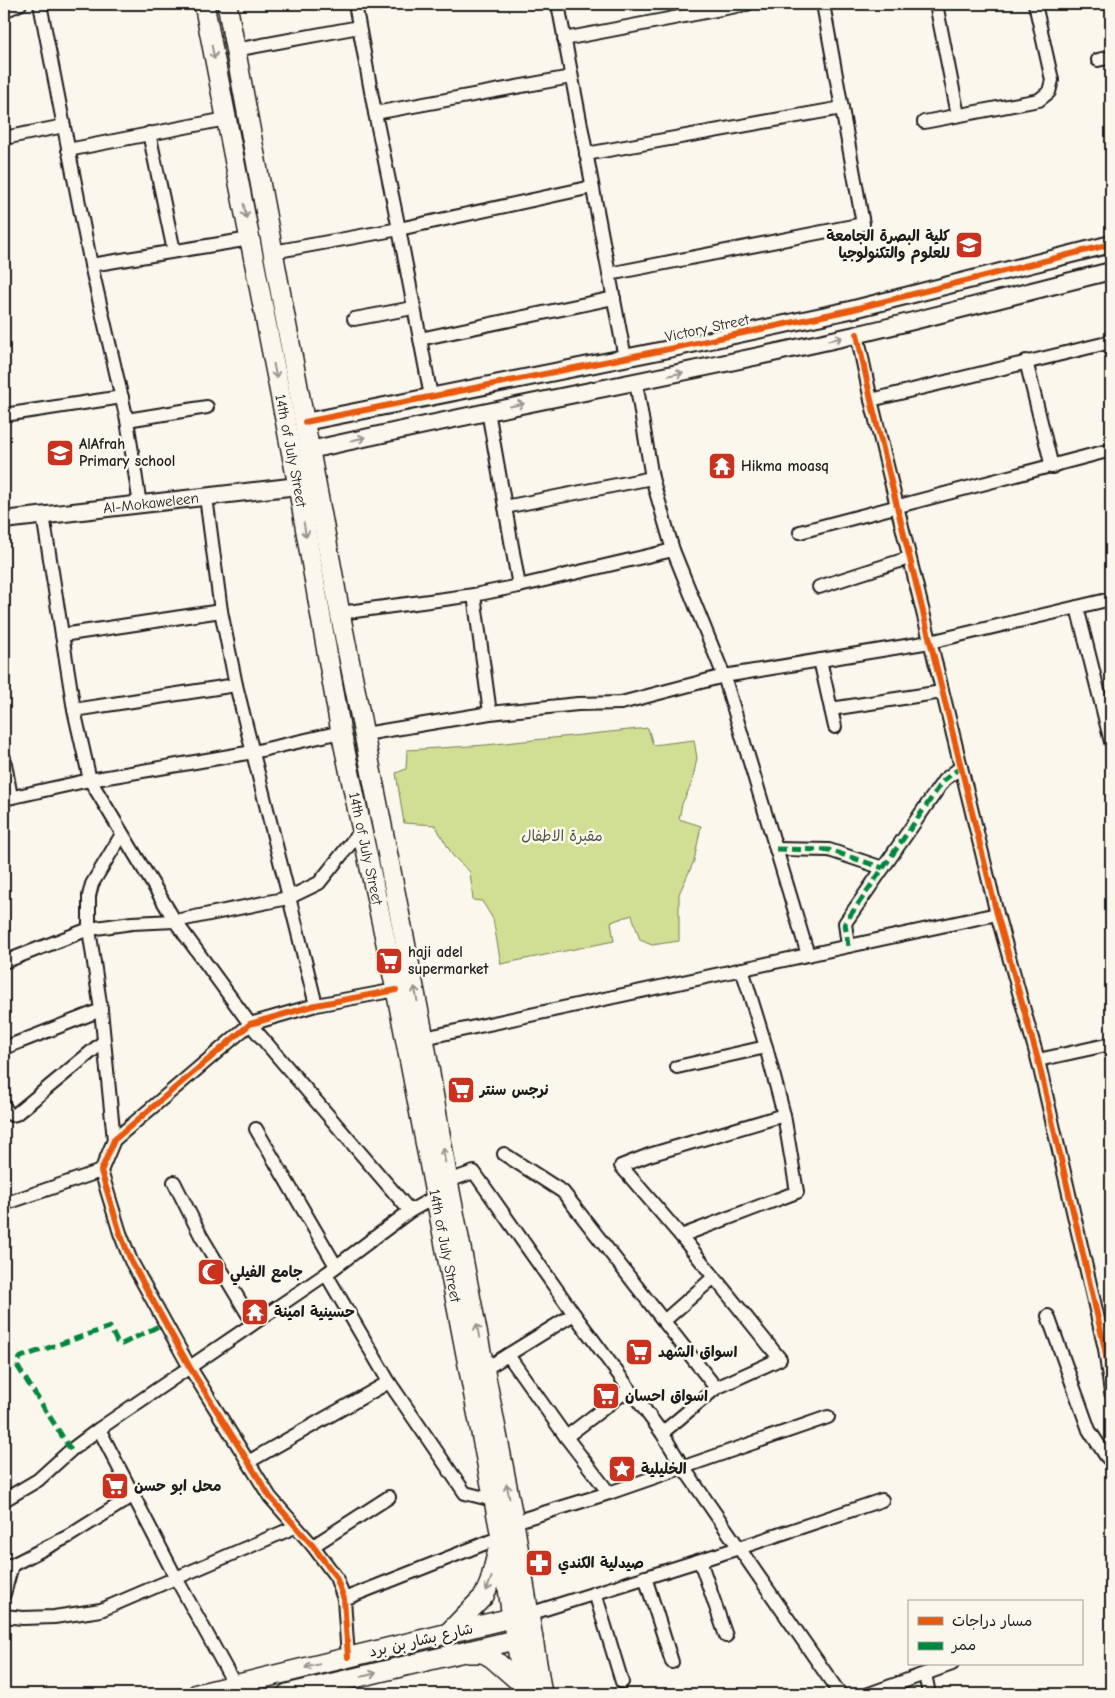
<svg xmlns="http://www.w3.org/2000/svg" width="1115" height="1698" font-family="'Comic Neue','Playpen Sans Arabic',sans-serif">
<rect width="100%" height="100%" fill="#fbf7ec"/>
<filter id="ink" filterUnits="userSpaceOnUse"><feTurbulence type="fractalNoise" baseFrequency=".02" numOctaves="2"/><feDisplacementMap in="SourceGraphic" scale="10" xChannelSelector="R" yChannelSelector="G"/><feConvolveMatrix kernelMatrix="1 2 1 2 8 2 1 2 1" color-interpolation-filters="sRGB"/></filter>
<g filter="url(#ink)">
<polygon fill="#d0df93" stroke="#767e58" points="648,728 653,745 694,740 697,758 692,783 682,804 679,819 701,826 694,861 679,894 679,941 652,945 640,940 632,915 611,922 614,941 501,964 493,919 482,901 473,900 470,872 453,856 435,825 404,823 396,773 406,769 407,750 486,745"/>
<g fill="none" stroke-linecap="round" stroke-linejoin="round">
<g stroke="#1c1c1c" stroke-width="16">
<g id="minor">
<polyline points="40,4 91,265 127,420 140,505"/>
<polyline points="355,4 375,113 399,229 431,396"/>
<polyline points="558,4 625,358"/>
<polyline points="936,4 958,115"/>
<polyline points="4,11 20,4"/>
<polyline points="564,39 747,4"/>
<polyline points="235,50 359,27"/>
<polyline points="1098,60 1111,57"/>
<polyline points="375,113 571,77"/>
<polyline points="924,122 1039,100 1049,92 1052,80 1035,4"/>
<polyline points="149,133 174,251"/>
<polyline points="4,138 64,126"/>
<polyline points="68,150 226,119"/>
<polyline points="586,154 842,108"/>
<polyline points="273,252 399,229 592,187"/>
<polyline points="91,265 250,239"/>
<polyline points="609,274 863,224 823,4"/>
<polyline points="354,319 413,308"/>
<polyline points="857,334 871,400 997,914 1038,1060 1105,1349 1111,1393"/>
<polyline points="420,339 614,298"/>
<polyline points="1026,361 1052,467"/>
<polyline points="636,382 652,478 673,550 724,676 808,955"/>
<polyline points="871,400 1111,342"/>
<polyline points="488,411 519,586"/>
<polyline points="4,415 122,397"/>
<polyline points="127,420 207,407"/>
<polyline points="206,497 221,611 236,685 316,1005"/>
<polyline points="505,507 652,478"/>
<polyline points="43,515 74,710 90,780 175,921 250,1024 410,1211"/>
<polyline points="800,532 1111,450"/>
<polyline points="819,587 909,558"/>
<polyline points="474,595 490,713"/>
<polyline points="1077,607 1111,742"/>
<polyline points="340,613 474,595 519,586 673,550"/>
<polyline points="62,635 221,611"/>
<polyline points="820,660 835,727"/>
<polyline points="831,709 942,692"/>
<polyline points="74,710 236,685"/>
<polyline points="365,734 490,713 578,704 621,703 724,676 930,642 1111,599"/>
<polyline points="4,758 11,797"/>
<polyline points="4,799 90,780 253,752 341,732"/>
<polyline points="776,849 829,850 883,868"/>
<polyline points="848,946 845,923 944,780 961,767"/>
<polyline points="4,962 89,929 132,923 175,921 288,898 319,883 362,829"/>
<polyline points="424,1038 997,914"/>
<polyline points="4,1048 101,1010"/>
<polyline points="1038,1060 1111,1044"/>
<polyline points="677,1067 766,1047"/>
<polyline points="4,1106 8,1113 12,1115 16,1114 103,1042"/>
<polyline points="256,1129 336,1266"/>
<polyline points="114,1140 101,1010 89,929 89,896 92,884 122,834"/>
<polyline points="504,1154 563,1192 716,1388"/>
<polyline points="448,1181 474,1172 574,1314 662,1433 683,1467 840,1694"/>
<polyline points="174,1182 201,1236 253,1323"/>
<polyline points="4,1204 101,1171"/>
<polyline points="681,1236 797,1192 784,1115 766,1047 742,969"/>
<polyline points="326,1274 389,1382 465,1493 493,1500"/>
<polyline points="1048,1316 1089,1430 1106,1456 1111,1461"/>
<polyline points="664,1321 714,1277"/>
<polyline points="508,1355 566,1437"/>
<polyline points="485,1369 574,1314"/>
<polyline points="99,1429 176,1578 235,1685"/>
<polyline points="662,1433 716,1388 780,1359 681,1236 621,1166 649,1155 784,1115"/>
<polyline points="248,1462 389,1382"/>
<polyline points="609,1493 566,1437 629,1389"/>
<polyline points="4,1500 38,1480 71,1450 99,1429 326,1274 410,1211 435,1197"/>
<polyline points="514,1522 609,1493 828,1417"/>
<polyline points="313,1546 389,1497"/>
<polyline points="700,1561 726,1636"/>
<polyline points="4,1565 12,1565 69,1536 134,1495"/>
<polyline points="645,1577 672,1662"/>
<polyline points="595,1593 622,1682"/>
<polyline points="4,1594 12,1565"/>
<polyline points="344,1599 501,1537"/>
<polyline points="529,1614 739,1548 882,1500"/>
<polyline points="4,1616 23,1618 54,1617 101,1610 295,1527"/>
<polyline points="348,1657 344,1599 336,1577 313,1546 270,1497 189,1366 131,1261 120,1233 101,1171 114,1140 250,1024 316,1005 396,990"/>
<polyline points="925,1674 929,1694"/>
<polyline points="869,1694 952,1664"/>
</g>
</g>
<g stroke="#1c1c1c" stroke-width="20">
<g id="tertiary">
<polyline points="305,422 664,350 850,310 1111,244"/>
<path d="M310 450C491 409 674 376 855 335 941 315 1026 292 1111 271"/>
<path id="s1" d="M4 520C102 508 200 498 298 486"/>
</g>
</g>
<g stroke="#1c1c1c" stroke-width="22">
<g id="secondary">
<path id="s2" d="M204 4 298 486 341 732 396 990 501 1537 512 1618 525 1694"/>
<polyline points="227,4 340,613 424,1038 448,1181 514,1522 542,1694"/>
<polyline points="448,1633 484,1596 490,1582 498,1550"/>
<polyline points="469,1653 483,1653 492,1658 523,1685"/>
<polyline points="197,1694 523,1615"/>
<polyline points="287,1694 527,1637"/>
</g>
</g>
<use href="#minor" stroke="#fbf7ec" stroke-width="12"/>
<use href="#tertiary" stroke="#fbf7ec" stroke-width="16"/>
<use href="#secondary" stroke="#fbf7ec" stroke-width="19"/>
<g stroke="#00873e" stroke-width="5" stroke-dasharray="10 5" stroke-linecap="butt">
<polyline points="776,849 829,850 883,868"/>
<polyline points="848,946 845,923 944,780 961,767"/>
<polyline points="71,1450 18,1367 18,1361 21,1357 110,1327 117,1342 122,1344 165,1323"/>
</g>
<g stroke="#fbf7ec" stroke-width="9">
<g id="cycleway">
<polyline points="857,334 871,400 997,914 1038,1060 1105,1349 1111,1393"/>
<polyline points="305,422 664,350 850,310 1111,244"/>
<polyline points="348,1657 344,1599 336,1577 313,1546 270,1497 189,1366 131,1261 120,1233 101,1171 114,1140 250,1024 316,1005 396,990"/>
</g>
</g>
<use href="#cycleway" stroke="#e8590c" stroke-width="6"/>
</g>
<defs><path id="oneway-shaft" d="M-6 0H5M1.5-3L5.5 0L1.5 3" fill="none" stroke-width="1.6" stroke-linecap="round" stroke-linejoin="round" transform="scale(1.25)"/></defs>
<g stroke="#97948e">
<use href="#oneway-shaft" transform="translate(213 52) rotate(79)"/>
<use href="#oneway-shaft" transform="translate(245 211) rotate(79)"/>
<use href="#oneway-shaft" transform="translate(835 339) rotate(-12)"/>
<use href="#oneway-shaft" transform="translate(275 371) rotate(79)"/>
<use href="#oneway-shaft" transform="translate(676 374) rotate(-12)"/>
<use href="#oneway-shaft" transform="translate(517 405) rotate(-11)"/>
<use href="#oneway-shaft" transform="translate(358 439) rotate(-13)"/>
<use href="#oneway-shaft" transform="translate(305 530) rotate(80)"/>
<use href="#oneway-shaft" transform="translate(416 994) rotate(-101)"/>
<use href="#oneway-shaft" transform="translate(444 1155) rotate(-99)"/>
<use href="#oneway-shaft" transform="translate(478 1331) rotate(-101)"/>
<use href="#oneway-shaft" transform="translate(508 1491) rotate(-101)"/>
<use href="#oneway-shaft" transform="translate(489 1584) rotate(110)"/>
<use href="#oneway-shaft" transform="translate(312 1666) rotate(166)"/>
<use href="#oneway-shaft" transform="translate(369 1675) rotate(-13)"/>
</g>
</g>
<defs>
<g id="university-square" transform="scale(1.4375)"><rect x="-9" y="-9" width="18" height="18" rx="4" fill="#c8321e" stroke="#fbf7ec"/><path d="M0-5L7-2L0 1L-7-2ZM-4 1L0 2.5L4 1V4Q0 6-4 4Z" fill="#fff"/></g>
<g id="school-square" transform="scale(1.4375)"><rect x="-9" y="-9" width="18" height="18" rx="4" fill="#c8321e" stroke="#fbf7ec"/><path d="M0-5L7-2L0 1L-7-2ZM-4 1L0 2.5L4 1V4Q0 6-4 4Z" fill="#fff"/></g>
<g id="temple-square" transform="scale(1.4375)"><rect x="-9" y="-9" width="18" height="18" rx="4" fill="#c8321e" stroke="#fbf7ec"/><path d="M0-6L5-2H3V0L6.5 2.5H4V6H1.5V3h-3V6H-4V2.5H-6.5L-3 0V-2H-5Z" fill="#fff"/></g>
<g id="supermarket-square" transform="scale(1.4375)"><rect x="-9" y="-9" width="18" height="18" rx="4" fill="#c8321e" stroke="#fbf7ec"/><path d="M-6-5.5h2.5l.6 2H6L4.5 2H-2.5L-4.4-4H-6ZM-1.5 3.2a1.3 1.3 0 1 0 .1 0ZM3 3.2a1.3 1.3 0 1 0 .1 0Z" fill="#fff"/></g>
<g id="mosque-square" transform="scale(1.4375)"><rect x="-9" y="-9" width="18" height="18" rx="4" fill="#c8321e" stroke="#fbf7ec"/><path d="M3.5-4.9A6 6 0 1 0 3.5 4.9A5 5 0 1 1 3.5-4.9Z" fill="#fff"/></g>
<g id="sight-square" transform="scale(1.4375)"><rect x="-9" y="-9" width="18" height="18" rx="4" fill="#c8321e" stroke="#fbf7ec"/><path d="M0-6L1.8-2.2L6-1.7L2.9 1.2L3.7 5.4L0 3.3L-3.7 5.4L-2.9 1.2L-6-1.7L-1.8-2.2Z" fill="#fff"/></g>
<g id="pharmacy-square" transform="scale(1.4375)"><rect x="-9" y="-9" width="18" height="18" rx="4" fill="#c8321e" stroke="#fbf7ec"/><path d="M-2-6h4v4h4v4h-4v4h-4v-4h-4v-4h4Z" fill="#fff"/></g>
</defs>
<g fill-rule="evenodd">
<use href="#university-square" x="969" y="245"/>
<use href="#school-square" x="60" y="453"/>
<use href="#temple-square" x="722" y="466"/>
<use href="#supermarket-square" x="389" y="961"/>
<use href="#supermarket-square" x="461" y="1090"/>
<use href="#mosque-square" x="211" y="1272"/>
<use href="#temple-square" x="255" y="1312"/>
<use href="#supermarket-square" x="639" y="1352"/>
<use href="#supermarket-square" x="606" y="1396"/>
<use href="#sight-square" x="622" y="1469"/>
<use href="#supermarket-square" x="115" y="1486"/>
<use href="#pharmacy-square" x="539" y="1563"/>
</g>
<g text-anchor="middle" stroke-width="5" stroke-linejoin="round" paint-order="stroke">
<g font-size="15" font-weight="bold" fill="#1c1c1c" stroke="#fbf7ec" text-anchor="start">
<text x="950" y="241" text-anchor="end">كلية البصرة الجامعة<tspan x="950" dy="17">للعلوم والتكنولوجيا</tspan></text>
<text x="79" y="449">AlAfrah<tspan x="79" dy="17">Primary school</tspan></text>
<text x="741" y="471">Hikma moasq</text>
<text x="408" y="957">haji adel<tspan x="408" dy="17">supermarket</tspan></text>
<text x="480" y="1095">نرجس سنتر</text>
<text x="230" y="1277">جامع الفيلي</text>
<text x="274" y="1317">حسينية امينة</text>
<text x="658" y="1357">اسواق الشهد</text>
<text x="625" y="1401">اسواق احسان</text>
<text x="641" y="1474">الخليلية</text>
<text x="134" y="1491">محل ابو حسن</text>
<text x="558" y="1568">صيدلية الكندي</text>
</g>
<g font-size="15" fill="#1c1c1c" stroke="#fbf7ec">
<text transform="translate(707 328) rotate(-12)" y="5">Victory Street</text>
<text dy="5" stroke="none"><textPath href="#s2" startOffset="455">14th of July Street</textPath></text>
<text dy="5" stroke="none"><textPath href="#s1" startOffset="148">Al-Mokaweleen</textPath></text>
<text dy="5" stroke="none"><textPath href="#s2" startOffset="860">14th of July Street</textPath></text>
<text dy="5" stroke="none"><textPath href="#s2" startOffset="1265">14th of July Street</textPath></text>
<text transform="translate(421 1640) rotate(-13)" y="5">شارع بشار بن برد</text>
</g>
<g font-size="15" fill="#525640" stroke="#fbf7ec">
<text x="562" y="841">مقبرة الاطفال</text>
</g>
</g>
<rect width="1115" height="1698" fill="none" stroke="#fbf7ec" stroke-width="20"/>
<rect x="10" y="10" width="1095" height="1678" fill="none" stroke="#1c1c1c" stroke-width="2" filter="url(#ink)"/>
<rect x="908" y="1600" width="175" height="65" fill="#fbf7ec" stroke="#a29f99"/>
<rect x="918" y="1617" width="25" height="8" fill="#e8590c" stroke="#a29f99"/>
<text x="952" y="1626" font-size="15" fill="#1c1c1c">مسار دراجات</text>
<rect x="918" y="1642" width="25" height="8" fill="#00873e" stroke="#a29f99"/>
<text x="952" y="1650" font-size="15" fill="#1c1c1c">ممر</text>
</svg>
